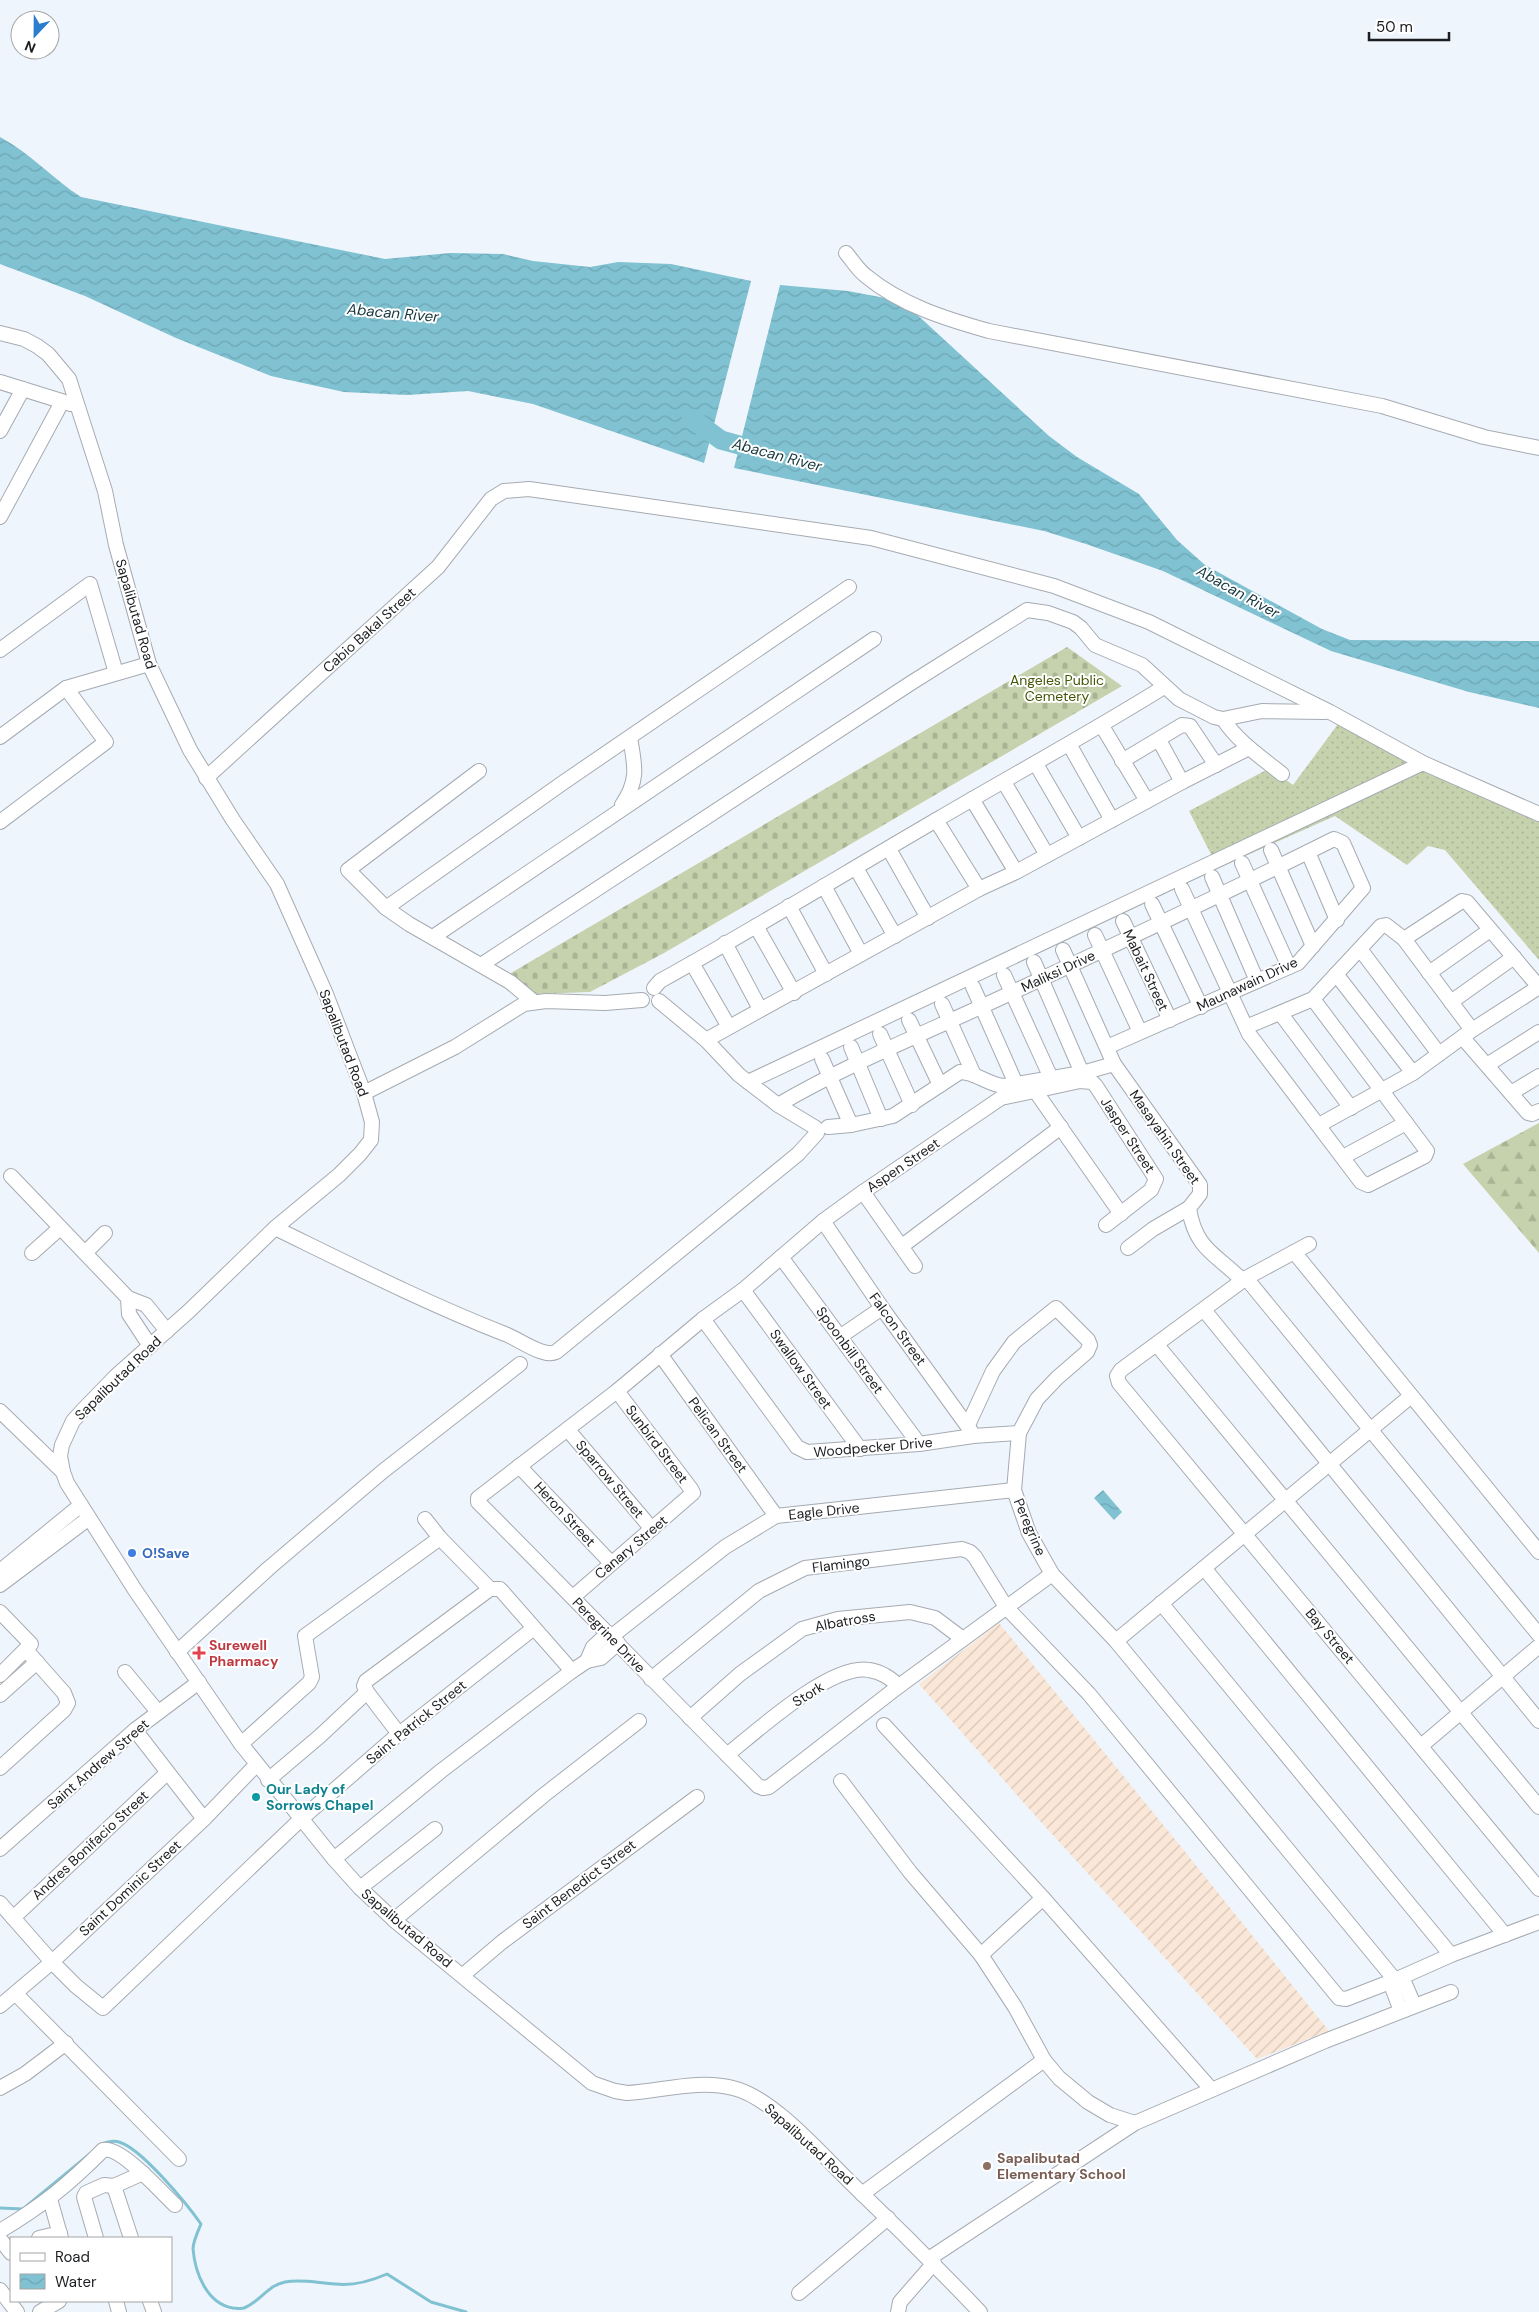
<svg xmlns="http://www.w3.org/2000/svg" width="1539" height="2312" font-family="'DM Sans',sans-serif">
<defs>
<pattern id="industrial-furrows" width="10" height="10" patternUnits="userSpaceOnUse" patternTransform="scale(1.25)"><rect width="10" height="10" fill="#fae7d7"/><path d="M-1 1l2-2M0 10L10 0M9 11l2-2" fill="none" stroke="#d6c6b8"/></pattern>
<pattern id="grass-dots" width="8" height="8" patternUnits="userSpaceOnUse" patternTransform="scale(1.25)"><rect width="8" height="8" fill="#c5d2ad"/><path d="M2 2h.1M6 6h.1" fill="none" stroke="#a9b495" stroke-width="1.8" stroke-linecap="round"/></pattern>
<pattern id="forest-firs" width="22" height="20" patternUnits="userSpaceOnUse" patternTransform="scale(1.25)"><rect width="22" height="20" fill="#c5d2ad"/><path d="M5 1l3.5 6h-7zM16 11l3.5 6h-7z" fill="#a9b495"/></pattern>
<pattern id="cemetery-stones" width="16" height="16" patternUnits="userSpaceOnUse" patternTransform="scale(1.25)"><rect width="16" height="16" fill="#c5d2ad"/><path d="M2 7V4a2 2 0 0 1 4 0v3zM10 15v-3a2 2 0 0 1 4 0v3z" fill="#a9b495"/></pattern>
<pattern id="water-waves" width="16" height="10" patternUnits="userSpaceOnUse" patternTransform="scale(1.25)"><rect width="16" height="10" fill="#80c2d2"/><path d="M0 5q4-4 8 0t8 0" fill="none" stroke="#6ea6b4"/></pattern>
</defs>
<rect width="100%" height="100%" fill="#eff5fc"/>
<polygon fill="url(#industrial-furrows)" points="999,1623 1186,1853 1329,2031 1257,2059 1031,1811 919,1684"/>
<polygon fill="url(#grass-dots)" points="1341,720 1539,818 1539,960 1445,850 1428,846 1407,865 1335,816 1218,868 1189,811 1270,768 1293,785"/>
<polygon fill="url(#forest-firs)" points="1539,1123 1539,1253 1463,1164"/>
<polygon fill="url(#cemetery-stones)" points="1067,647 1122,686 664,953 590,992 535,994 506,976"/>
<g fill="url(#water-waves)">
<path d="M0 137C30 153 53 179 81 197L385 259 450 253 503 254 533 261 590 267 618 262 671 264 751 281 704 463 533 404 468 391 407 395 344 392 271 376 176 338 85 296 0 264Z"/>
<polygon points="780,285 848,291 885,298 912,310 1049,436 1077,457 1139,494 1177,540 1205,565 1322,629 1350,640 1539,641 1539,708 1469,692 1331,651 1163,571 1086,544 1044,531 734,468"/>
<polygon points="1103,1490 1122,1512 1114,1520 1094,1498"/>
</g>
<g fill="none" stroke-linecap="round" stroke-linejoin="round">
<g stroke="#80c2d2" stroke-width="3">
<path d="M97 2147C101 2143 113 2140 119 2142 141 2148 187 2204 201 2224 198 2231 193 2242 193 2249 195 2273 207 2304 233 2308 236 2308 240 2309 244 2308 260 2302 268 2285 285 2282 302 2279 318 2283 335 2284 352 2286 371 2281 387 2274L431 2302 466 2312"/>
<polyline points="0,2208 23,2209 91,2153"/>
</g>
<polyline stroke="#80c2d2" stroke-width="19" points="691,418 721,440 765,452"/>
<g stroke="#a6abb2" stroke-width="16">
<g id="minor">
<path d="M846 253C852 260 858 270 866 276 901 305 946 319 989 331L1382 406 1484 437 1539 448"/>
<path d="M0 333 24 339 37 346 48 354 69 379 105 491 116 545 149 664 190 750 233 820 277 884 326 994 364 1093 372 1122 371 1140 360 1154 339 1175 275 1228 189 1311 116 1376 82 1411 73 1421 62 1445 60 1456 63 1472 67 1483 135 1590 241 1744 334 1859 360 1888 394 1920 592 2083 615 2091 627 2093C661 2091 699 2079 733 2088 772 2097 821 2154 851 2183 895 2225 938 2268 980 2312"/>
<polyline points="0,382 71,404"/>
<polyline points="0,431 23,389"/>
<polyline points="0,517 62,402"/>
<polyline points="0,650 90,584 116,673"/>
<path d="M1223 719C1238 742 1261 757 1282 774"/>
<polyline points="1102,726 1147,801"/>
<polyline points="0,737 66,688 149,664"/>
<polyline points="1159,740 1182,782"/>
<polyline points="1069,744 1112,820"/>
<polyline points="1122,761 1182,725 1190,726 1216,765"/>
<polyline points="1036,764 1079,838"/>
<polyline points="479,771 348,870 386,908 409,924 510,982 534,1002"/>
<polyline points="206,778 438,567 491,499 504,491 529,489 871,538 1054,586 1149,622 1330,712 1423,763 1539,814"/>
<polyline points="1004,782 1047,855"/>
<polyline points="972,799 1016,872"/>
<path d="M622 805C639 780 635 766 630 738"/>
<polyline points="936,820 979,889"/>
<polyline points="0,822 106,742 66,688"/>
<polyline points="889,849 928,918"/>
<polyline points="1271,850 1313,946"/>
<polyline points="1308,852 1337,920"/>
<polyline points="1242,863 1289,967"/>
<polyline points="856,868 895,936"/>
<polyline points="1212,877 1257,981"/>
<polyline points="824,886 861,954"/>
<polyline points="1182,889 1249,1034 1361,1182 1368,1185 1425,1156 1427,1151 1313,999"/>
<polyline points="1152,904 1201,1007"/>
<polyline points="789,906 826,974"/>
<polyline points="386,908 564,782 849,587"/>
<polyline points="1123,921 1170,1020"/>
<polyline points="756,926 794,993"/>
<polyline points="1095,935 1140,1032"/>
<polyline points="433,937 874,639"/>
<polyline points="1404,939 1462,901 1467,902 1539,987"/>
<polyline points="725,943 760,1009"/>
<polyline points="1360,949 1439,1054"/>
<path d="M1063 950 1114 1064 1200 1185V1194L1189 1208C1195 1249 1216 1254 1242 1280"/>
<polyline points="1034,962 1082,1073"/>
<polyline points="692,963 729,1027"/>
<polyline points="481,965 911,683 1027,610 1048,613 1073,622 1081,628 1095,645 1142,665 1179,699 1214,717 1223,719 1262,711 1325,712"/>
<polyline points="1429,973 1490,930"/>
<polyline points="1336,974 1413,1073"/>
<polyline points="1004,975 1051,1078"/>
<polyline points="973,987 1016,1084"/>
<path d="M654 988 660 981C754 929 845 873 938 819 1013 775 1090 733 1164 687"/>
<polyline points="1451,1002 1514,957"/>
<polyline points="942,1004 974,1075"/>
<polyline points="1281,1014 1351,1108"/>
<polyline points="909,1020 940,1085"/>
<polyline points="1246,1027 1313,999 1381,926 1386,925 1404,939 1472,1030"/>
<polyline points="880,1034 912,1105"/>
<polyline points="1463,1038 1528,1113 1532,1114 1539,1111"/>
<polyline points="706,1040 979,889 1016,872 1182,782 1249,748"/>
<polyline points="851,1047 881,1119"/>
<polyline points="822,1059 851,1125"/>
<polyline points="1487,1065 1539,1032"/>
<polyline points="748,1082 1423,763"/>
<polyline points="1036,1092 1121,1214"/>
<polyline points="364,1093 455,1047 524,1004 546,1001 605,1003 642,1000"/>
<polyline points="1511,1093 1539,1076"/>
<path d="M778 1105C853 1061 935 1029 1013 992 1121 942 1228 892 1334 839L1343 843 1363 888 1298 963 1107 1047"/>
<polyline points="1319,1125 1413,1073 1472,1030 1539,987"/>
<path d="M828 1127 851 1125 893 1116 960 1072C976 1072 988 1085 1004 1086L1082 1073 1114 1064"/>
<polyline points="1343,1157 1406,1123"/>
<polyline points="11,1176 128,1298 146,1305 167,1331"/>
<polyline points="863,1192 915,1266"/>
<polyline points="823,1221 882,1308 971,1431"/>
<path d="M275 1228C351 1265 426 1303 505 1334 519 1339 543 1358 556 1352L798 1154 817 1133 816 1128 778 1105 739 1075 706 1040 659 1001"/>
<polyline points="1309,1244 1246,1278 1121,1370 1117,1376 1119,1383 1539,1889"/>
<polyline points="902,1246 1061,1127"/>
<polyline points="1128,1248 1153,1229 1189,1208"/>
<polyline points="1294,1252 1539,1552"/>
<polyline points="32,1253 60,1228"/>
<polyline points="85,1253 105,1233"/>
<polyline points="781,1257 919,1444"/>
<polyline points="1246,1278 1539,1635"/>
<polyline points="743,1290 860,1449"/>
<polyline points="128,1298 129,1314 150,1346"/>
<polyline points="1204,1310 1539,1721"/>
<polyline points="703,1319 797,1447 807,1452 919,1444 973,1436 1019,1433"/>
<polyline points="841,1336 882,1308"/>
<polyline points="1157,1345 1539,1807"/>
<polyline points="660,1354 776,1516"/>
<polyline points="0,1411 63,1472"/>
<polyline points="968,1425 993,1371 1014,1342 1056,1308 1088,1340 1090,1345 1087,1352 1057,1378 1037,1399 1019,1433 1014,1490 1029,1533 1052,1574 1116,1641 1395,1980"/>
<polyline points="568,1430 652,1529"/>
<polyline points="519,1466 611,1563"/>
<polyline points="425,1519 440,1538"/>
<polyline points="1204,1568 1505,1935"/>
<polyline points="0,1571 81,1505"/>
<path d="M1052 1574 899 1686 769 1787 763 1788 758 1786C664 1692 572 1596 478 1502V1498L617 1391 703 1319 743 1290 823 1221 863 1192 1001 1098 1080 1081 1092 1082 1096 1086 1156 1179 1151 1190 1106 1225"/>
<polyline points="0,1585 89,1518"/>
<polyline points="573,1597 693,1493 691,1489 617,1391"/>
<polyline points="1161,1603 1451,1955"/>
<polyline points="0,1612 31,1644 0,1675"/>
<polyline points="612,1636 725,1547 776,1516 1014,1490"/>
<polyline points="1116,1641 1411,1396"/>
<polyline points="177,1652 269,1568 382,1472 520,1364"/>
<polyline points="587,1661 593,1647 608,1633"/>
<polyline points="125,1672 158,1712"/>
<polyline points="651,1679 759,1591 805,1568 962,1549 970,1552 975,1557 1006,1607 1089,1694 1339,1998 1346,1999 1395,1980 1451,1955 1539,1922"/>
<polyline points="0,1695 37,1662"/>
<polyline points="690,1718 740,1674 802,1629 838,1619 910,1612 935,1618 963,1639"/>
<polyline points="884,1725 1043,1898 1211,2089"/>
<polyline points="135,1730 204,1819"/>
<polyline points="399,1734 367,1692 364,1686 366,1681 490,1589 500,1589 572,1671"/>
<polyline points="241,1744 309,1683 312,1677 305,1636 440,1538 490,1589"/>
<polyline points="1421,1746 1539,1646"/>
<path d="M727 1755C757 1731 831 1663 869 1670 882 1672 890 1678 899 1686"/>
<polyline points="0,1768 64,1710 68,1703 64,1693 26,1650"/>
<polyline points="268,1780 320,1736 367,1692"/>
<polyline points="841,1781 910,1872 981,1955 1015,2007 1044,2060 1059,2078 1088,2102 1110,2115 1135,2123"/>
<polyline points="0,1849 135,1730 199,1682"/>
<polyline points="334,1859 441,1771 522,1709 572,1671 587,1661 601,1658 618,1643"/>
<polyline points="360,1888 435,1829"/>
<polyline points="0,1903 52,1962 76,1986 103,2008 300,1820 394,1738 534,1628"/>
<polyline points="13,1918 167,1773"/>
<polyline points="394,1920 544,1795 639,1721"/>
<polyline points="981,1955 1043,1898"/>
<polyline points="463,1975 502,1942 697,1797"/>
<polyline points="1402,1977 1414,2005"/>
<polyline points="1390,1982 1401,2011"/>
<polyline points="16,1994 179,2159"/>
<polyline points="0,2006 52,1962 204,1819 256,1765"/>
<polyline points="0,2088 25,2074 66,2043"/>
<polyline points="114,2186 131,2238"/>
<polyline points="862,2194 1044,2060"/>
<polyline points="50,2199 61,2238"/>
<path d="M0 2231C42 2206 68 2185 103 2150 120 2145 162 2193 175 2205"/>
<polyline points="39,2238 60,2233"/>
<polyline points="96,2238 84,2197 86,2193 104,2185 114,2186 143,2173"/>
<polyline points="0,2239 11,2253"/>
<polyline points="930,2258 1135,2123 1325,2041 1451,1992"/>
<polyline points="0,2290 17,2312"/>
<polyline points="799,2293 888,2218"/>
<polyline points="116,2301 119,2312"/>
<polyline points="150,2301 154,2312"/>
<polyline points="40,2312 59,2301"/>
<polyline points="898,2312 900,2302 934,2263"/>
</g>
</g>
<use href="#minor" stroke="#fff" stroke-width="14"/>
</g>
<circle fill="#3f7fe0" stroke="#fff" stroke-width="2" cx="132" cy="1553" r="5"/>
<path fill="#e0444e" stroke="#fff" stroke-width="2" d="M196.5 1645.5h5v5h5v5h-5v5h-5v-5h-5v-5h5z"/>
<circle fill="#0f9aa8" stroke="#fff" stroke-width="2" cx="256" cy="1797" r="5"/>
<circle fill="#8d6e63" stroke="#fff" stroke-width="2" cx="987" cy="2166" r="5"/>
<g text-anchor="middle" stroke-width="4" stroke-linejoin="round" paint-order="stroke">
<g font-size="14" fill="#1b1d20" stroke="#fff">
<text transform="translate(136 614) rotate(74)" y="5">Sapalibutad Road</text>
<text transform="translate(369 630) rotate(-42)" y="5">Cabio Bakal Street</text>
<text transform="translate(1146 970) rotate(65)" y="5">Mabait Street</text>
<text transform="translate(1058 971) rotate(-25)" y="5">Maliksi Drive</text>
<text transform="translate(1247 984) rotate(-25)" y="5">Maunawain Drive</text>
<text transform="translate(344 1043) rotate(69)" y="5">Sapalibutad Road</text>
<text transform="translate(1128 1135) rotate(57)" y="5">Jasper Street</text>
<text transform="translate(1165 1137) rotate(55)" y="5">Masayahin Street</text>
<text transform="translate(903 1165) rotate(-34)" y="5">Aspen Street</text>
<text transform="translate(898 1329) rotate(54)" y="5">Falcon Street</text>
<text transform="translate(850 1350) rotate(54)" y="5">Spoonbill Street</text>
<text transform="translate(801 1369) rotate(54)" y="5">Swallow Street</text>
<text transform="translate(118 1378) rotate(-44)" y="5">Sapalibutad Road</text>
<text transform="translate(718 1435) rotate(54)" y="5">Pelican Street</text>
<text transform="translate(657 1444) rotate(53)" y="5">Sunbird Street</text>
<text transform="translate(873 1447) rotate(-5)" y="5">Woodpecker Drive</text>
<text transform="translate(610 1479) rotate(50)" y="5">Sparrow Street</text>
<text transform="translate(824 1511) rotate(-6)" y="5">Eagle Drive</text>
<text transform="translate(565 1514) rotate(47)" y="5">Heron Street</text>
<text transform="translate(1030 1527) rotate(67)" y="5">Peregrine</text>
<text transform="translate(631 1547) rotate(-40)" y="5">Canary Street</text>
<text transform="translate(841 1564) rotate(-7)" y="5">Flamingo</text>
<text transform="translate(845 1621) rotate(-10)" y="5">Albatross</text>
<text transform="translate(609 1635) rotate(46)" y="5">Peregrine Drive</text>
<text transform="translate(1330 1636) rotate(50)" y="5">Bay Street</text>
<text transform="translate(808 1694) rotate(-32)" y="5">Stork</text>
<text transform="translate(416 1722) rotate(-39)" y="5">Saint Patrick Street</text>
<text transform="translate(98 1764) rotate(-41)" y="5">Saint Andrew Street</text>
<text transform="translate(90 1845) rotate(-43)" y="5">Andres Bonifacio Street</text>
<text transform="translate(579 1884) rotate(-37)" y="5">Saint Benedict Street</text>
<text transform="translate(130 1888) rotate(-43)" y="5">Saint Dominic Street</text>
<text transform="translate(407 1928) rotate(40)" y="5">Sapalibutad Road</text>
<text transform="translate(809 2144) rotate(42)" y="5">Sapalibutad Road</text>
</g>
<g font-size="14" fill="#445707" stroke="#fff">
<text x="1057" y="685">Angeles Public<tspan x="1057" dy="16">Cemetery</tspan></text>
</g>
<g font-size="14" font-weight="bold" fill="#366cbe" stroke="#fff" text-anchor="start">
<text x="142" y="1558">O!Save</text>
</g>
<g font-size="14" font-weight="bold" fill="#be3a42" stroke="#fff" text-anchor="start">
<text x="209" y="1650">Surewell<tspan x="209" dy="16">Pharmacy</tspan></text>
</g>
<g font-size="14" font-weight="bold" fill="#0d838f" stroke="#fff" text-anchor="start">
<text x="266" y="1794">Our Lady of<tspan x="266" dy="16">Sorrows Chapel</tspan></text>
</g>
<g font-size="14" font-weight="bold" fill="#785e54" stroke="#fff" text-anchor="start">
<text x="997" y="2163">Sapalibutad<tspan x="997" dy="16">Elementary School</tspan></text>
</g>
<g font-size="15" font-style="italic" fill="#16363e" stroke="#fff">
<text transform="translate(393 313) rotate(5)" y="5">Abacan River</text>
<text transform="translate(777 455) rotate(15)" y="5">Abacan River</text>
<text transform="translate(1238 592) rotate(29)" y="5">Abacan River</text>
</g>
</g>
<rect x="10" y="2237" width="162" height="65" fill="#ffffff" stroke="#a4a5a6"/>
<rect x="20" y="2253" width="25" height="8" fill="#ffffff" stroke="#a4a5a6"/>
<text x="55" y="2262" font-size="15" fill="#1b1d20">Road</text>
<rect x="20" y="2274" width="25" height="15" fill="url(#water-waves)" stroke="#a4a5a6"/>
<text x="55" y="2287" font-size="15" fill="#1b1d20">Water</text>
<g transform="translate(35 35) rotate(202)"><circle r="24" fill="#ffffff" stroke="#a4a5a6"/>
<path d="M0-4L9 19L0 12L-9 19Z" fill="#2a7ecd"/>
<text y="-8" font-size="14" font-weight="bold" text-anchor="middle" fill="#1b1d20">N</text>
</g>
<path d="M1369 32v8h80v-8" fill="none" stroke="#1b1d20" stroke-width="2.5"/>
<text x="1376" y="32" font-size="15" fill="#1b1d20" stroke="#ffffff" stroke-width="4" paint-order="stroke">50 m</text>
</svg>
